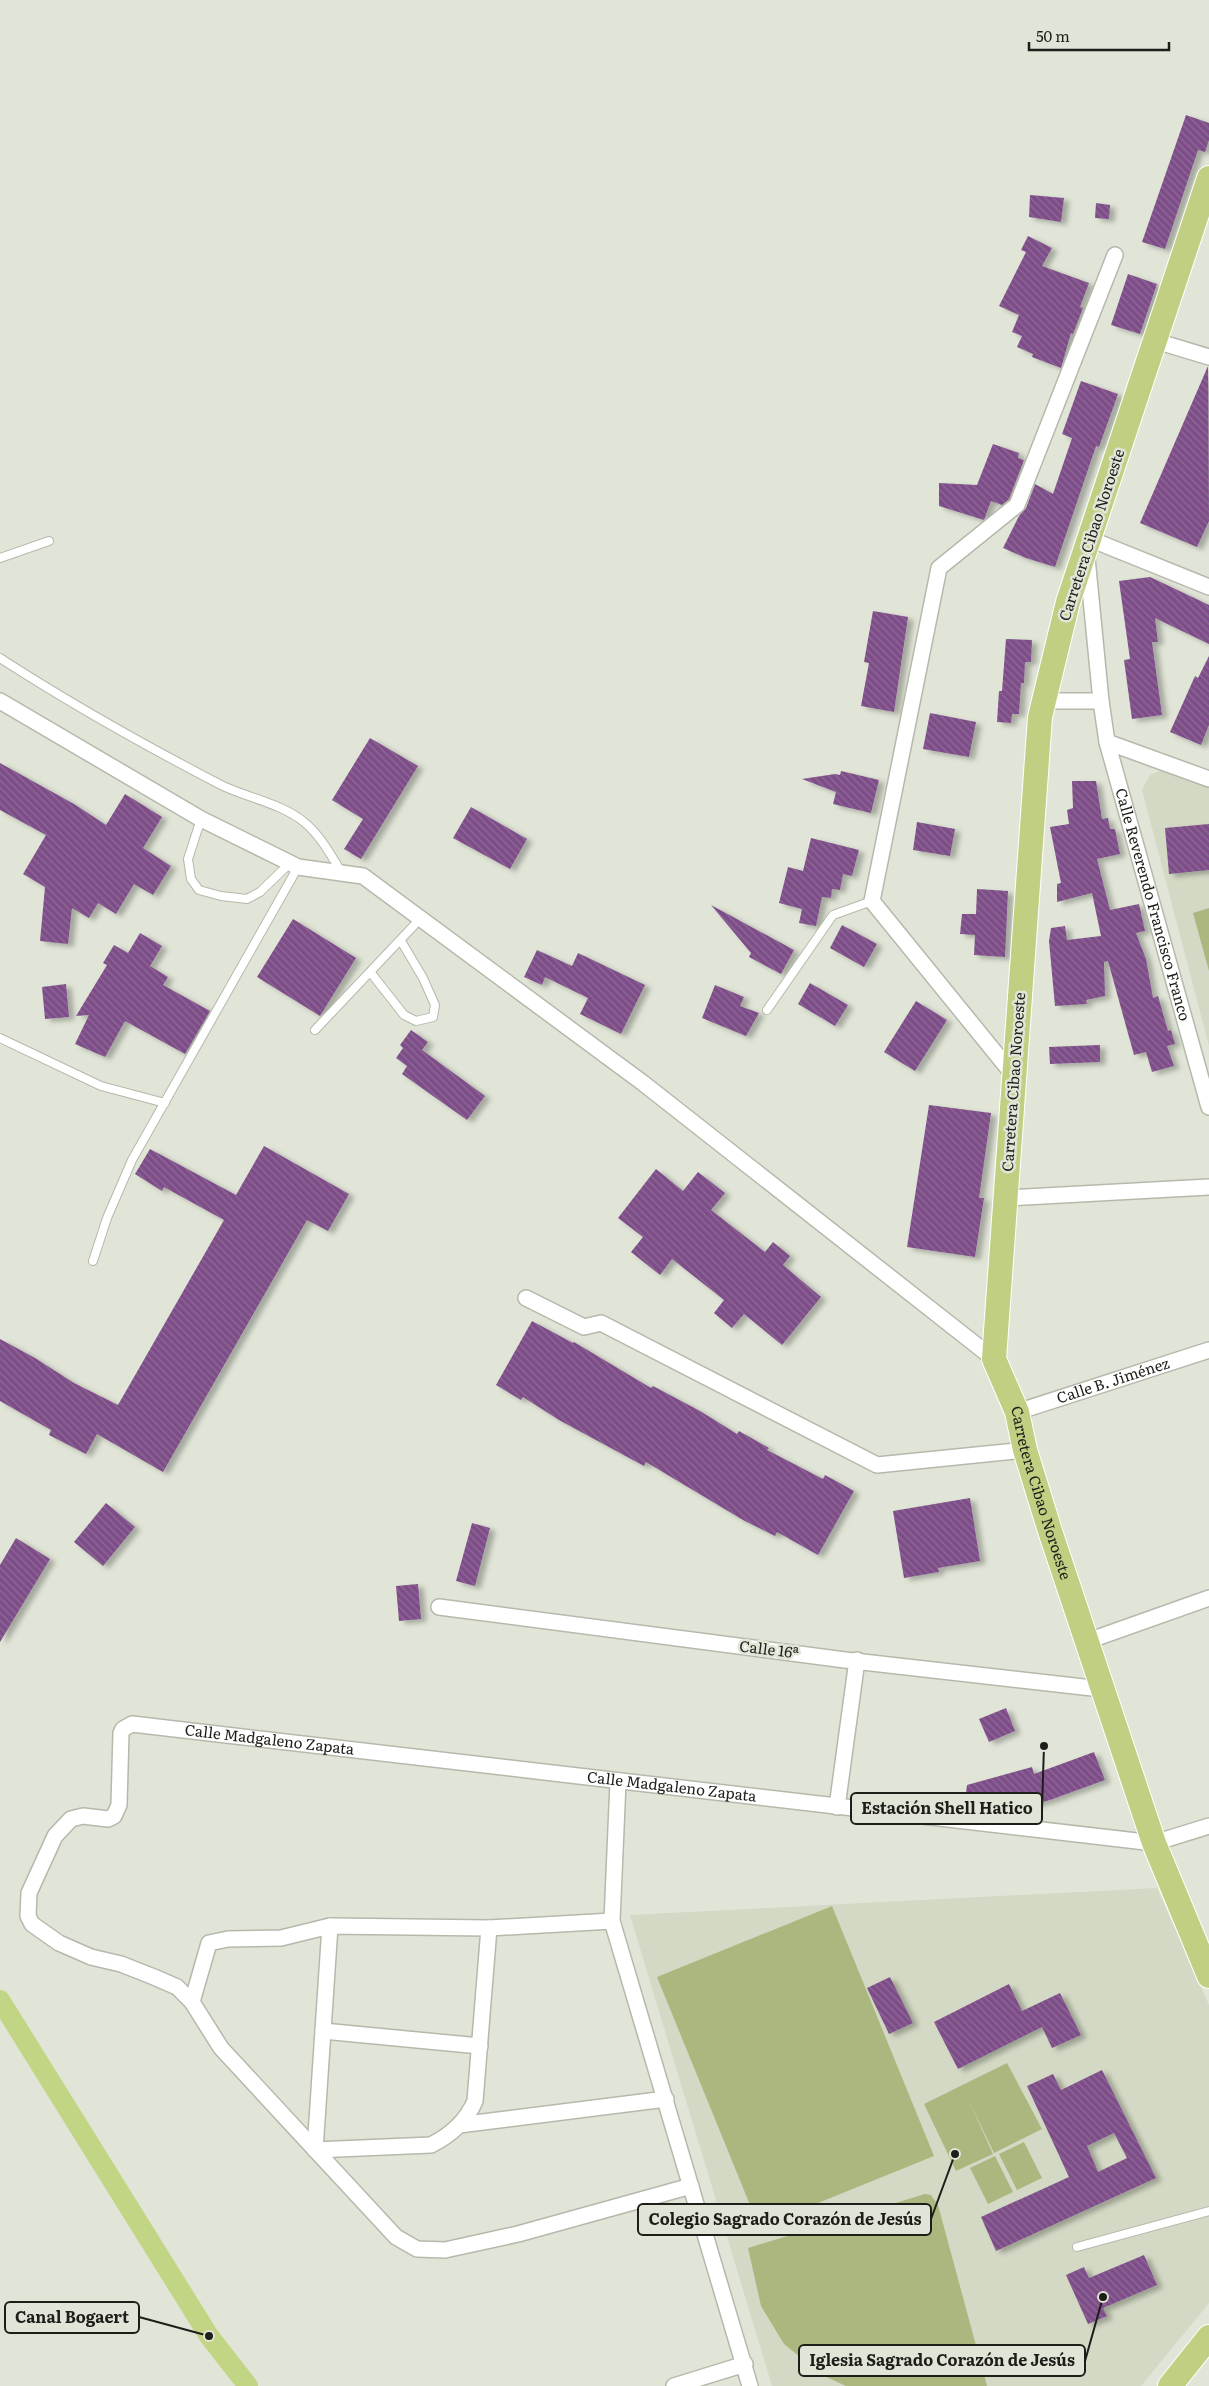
<svg xmlns="http://www.w3.org/2000/svg" width="1209" height="2386" font-family="Literata,serif">
<defs>
<pattern id="building-back-hatch" width="6" height="6" patternUnits="userSpaceOnUse" patternTransform="scale(1.25)"><rect width="6" height="6" fill="#7e4e89"/><path d="M-1 5l2 2M0 0l6 6M5-1l2 2" fill="none" stroke="#8d6a95"/></pattern>
<filter id="shadow"><feDropShadow dx="5.5" dy="3" stdDeviation="2.5" flood-color="#0004"/></filter>
</defs>
<rect width="100%" height="100%" fill="#e1e5d7"/>
<g fill="#d3d9c4">
<polygon points="1164,769 1209,788 1209,1046 1142,790 1150,775"/>
<polygon points="1157,1888 1209,2005 1209,2303 1141,2386 772,2386 630,1915"/>
</g>
<g fill="#aab880">
<polygon points="1209,908 1209,971 1193,913"/>
<polygon points="832,1906 934,2156 759,2227 657,1977"/>
<polygon points="1007,2063 1042,2129 994,2153 969,2101 993,2154 956,2171 924,2104"/>
<polygon points="1024,2142 1042,2178 1017,2190 999,2154"/>
<polygon points="995,2156 1013,2192 988,2204 970,2168"/>
<polygon points="925,2194 931,2195 938,2205 987,2386 846,2386 822,2375 784,2344 761,2306 748,2248"/>
</g>
<g fill="none" stroke-linecap="round" stroke-linejoin="round">
<polyline stroke="#c2d584" stroke-width="20" points="0,2000 209,2336 248,2386"/>
</g>
<g fill="url(#building-back-hatch)" fill-rule="evenodd" filter="url(#shadow)">
<polygon points="1186,115 1209,123 1209,140 1205,152 1198,150 1165,249 1142,242"/>
<polygon points="1030,195 1064,198 1061,222 1029,217"/>
<polygon points="1096,203 1110,205 1109,219 1095,218"/>
<polygon points="1028,236 1052,248 1042,266 1089,283 1080,307 1083,308 1073,334 1071,333 1061,368 1032,357 1033,354 1017,347 1022,336 1012,332 1019,315 999,306 1026,252 1021,250"/>
<polygon points="1128,274 1157,284 1140,334 1111,325"/>
<polygon points="1208,366 1209,521 1197,547 1140,523"/>
<polygon points="1081,381 1118,394 1099,447 1096,446 1055,567 1026,558 1003,548 1019,516 1026,508 1035,484 1053,494 1072,438 1062,434"/>
<polygon points="993,444 1019,453 1018,458 1024,460 1009,499 1002,505 991,501 984,520 939,506 939,483 977,485"/>
<polygon points="1150,577 1209,605 1209,644 1155,618 1158,642 1152,642 1162,715 1132,719 1124,660 1130,659 1119,581"/>
<polygon points="873,611 908,617 894,712 861,706 869,663 864,662"/>
<polygon points="1006,639 1032,640 1031,662 1025,662 1024,683 1021,683 1019,714 1012,714 1011,723 997,722 999,691 1002,691"/>
<polygon points="1209,656 1209,725 1201,745 1170,732 1195,676 1198,678"/>
<polygon points="930,713 976,722 969,757 923,749"/>
<polygon points="370,738 418,766 361,859 344,849 363,819 332,800"/>
<polygon points="0,763 74,804 106,825 125,794 162,817 143,848 171,866 153,895 134,884 116,914 98,903 89,918 72,908 68,944 40,941 45,887 23,874 46,835 0,810"/>
<polygon points="841,771 879,780 871,813 833,804 836,792 802,779 835,774 840,775"/>
<polygon points="1072,781 1096,781 1102,819 1108,818 1110,829 1115,829 1120,854 1097,859 1110,910 1139,904 1145,931 1136,933 1146,959 1153,998 1158,996 1168,1031 1171,1030 1175,1044 1167,1046 1174,1066 1152,1072 1146,1052 1134,1055 1108,961 1104,962 1105,996 1086,1000 1087,1004 1055,1006 1049,941 1051,928 1065,926 1067,940 1101,936 1092,893 1057,902 1057,884 1061,883 1050,827 1069,824 1067,810 1073,808"/>
<polygon points="471,807 527,839 510,869 453,838"/>
<polygon points="917,822 955,829 950,856 913,850"/>
<polygon points="1209,824 1209,870 1169,874 1165,828"/>
<polygon points="811,838 859,850 852,876 843,874 840,890 832,889 831,898 822,897 816,926 799,923 802,909 779,903 788,867 803,871"/>
<polygon points="977,889 1008,891 1005,957 974,955 975,935 960,934 962,914 976,914"/>
<polygon points="711,905 794,950 781,974 749,957 751,953"/>
<polygon points="293,919 356,958 320,1016 257,977"/>
<polygon points="842,925 877,944 864,967 830,948"/>
<polygon points="140,933 162,946 150,966 168,977 163,985 210,1011 185,1054 125,1021 105,1057 75,1044 89,1015 76,1016 107,965 103,963 114,945 128,953"/>
<polygon points="537,950 572,966 578,953 645,985 621,1034 580,1014 588,998 545,977 542,985 524,977"/>
<polygon points="810,983 848,1005 835,1026 798,1004"/>
<polygon points="66,984 69,1017 45,1019 42,987"/>
<polygon points="715,985 744,997 740,1006 759,1013 746,1036 702,1018"/>
<polygon points="916,1001 947,1020 915,1071 884,1052"/>
<polygon points="411,1030 428,1042 422,1050 485,1096 467,1120 402,1074 407,1066 396,1058 403,1048 400,1045"/>
<polygon points="1100,1045 1100,1062 1050,1064 1049,1047"/>
<polygon points="929,1105 991,1113 979,1198 984,1198 975,1257 907,1247"/>
<polygon points="264,1146 349,1194 328,1231 307,1220 163,1472 97,1434 86,1454 49,1435 51,1430 0,1401 0,1339 35,1358 74,1383 118,1405 224,1220 164,1187 162,1191 135,1174 150,1149 236,1195"/>
<polygon points="656,1169 683,1191 698,1172 725,1193 711,1210 765,1252 773,1242 790,1256 783,1265 821,1297 782,1345 744,1314 732,1328 714,1313 724,1300 672,1259 660,1275 631,1252 643,1237 618,1218"/>
<polygon points="532,1321 573,1343 574,1342 651,1388 653,1386 700,1411 737,1434 739,1431 769,1448 767,1450 823,1479 825,1475 854,1491 818,1555 777,1532 775,1536 743,1520 646,1462 644,1466 559,1420 523,1397 521,1400 496,1385"/>
<polygon points="970,1498 980,1561 938,1568 939,1572 904,1578 893,1511"/>
<polygon points="106,1503 135,1527 103,1566 74,1542"/>
<polygon points="472,1523 490,1528 475,1586 456,1581"/>
<polygon points="16,1538 50,1559 0,1642 0,1565"/>
<polygon points="418,1584 421,1619 399,1621 396,1586"/>
<polygon points="1006,1708 1015,1731 989,1742 979,1719"/>
<polygon points="1094,1752 1105,1780 1050,1800 998,1814 964,1809 967,1785 1032,1767 1034,1774"/>
<polygon points="890,1977 913,2023 889,2034 867,1988"/>
<polygon points="1009,1984 1022,2011 1060,1993 1081,2035 1052,2048 1042,2027 958,2069 934,2022"/>
<path d="M1102 2070 1156 2178 996 2251 981 2217 1069 2177 1027 2086 1053 2074 1061 2090ZM1114 2133 1127 2158 1098 2172 1087 2146Z"/>
<polygon points="1144,2255 1157,2285 1103,2308 1107,2316 1088,2324 1066,2275 1084,2267 1089,2278"/>
</g>
<g fill="none" stroke-linecap="round" stroke-linejoin="round">
<g stroke="#b5b9ab" stroke-width="10">
<g id="service">
<polyline points="0,558 49,541"/>
<path d="M0 658C71 704 146 746 221 785 245 797 283 804 304 822 321 836 330 854 342 873"/>
<polyline points="201,819 188,859 191,879 199,890 221,896 247,899 260,892 290,863"/>
<polyline points="371,973 404,1015 416,1021 433,1017 435,1005 423,978 401,941"/>
<polyline points="767,1010 833,915 872,901"/>
<polyline points="315,1030 420,919"/>
<polyline points="0,1038 101,1086 165,1103"/>
<polyline points="93,1261 107,1218 132,1160 298,867"/>
<polyline points="1077,2247 1209,2211"/>
</g>
</g>
<g stroke="#b5b9ab" stroke-width="18">
<g id="minor">
<polyline points="1156,341 1209,357"/>
<polyline points="1090,539 1209,587"/>
<path id="s1" d="M1087 558 1101 701 1107 742 1209 1107"/>
<polyline points="0,701 201,819 290,863 298,867 363,876 643,1083 994,1359"/>
<polyline points="1045,701 1101,701"/>
<polyline points="1107,742 1209,779"/>
<polyline points="1015,1077 872,901 939,568 1017,505 1115,255"/>
<polyline points="1006,1198 1209,1187"/>
<polyline points="526,1298 584,1327 601,1323 877,1465 1025,1450"/>
<path id="s2" d="M1017 1412 1209 1350"/>
<polyline points="439,1607 845,1660 1101,1689"/>
<polyline points="1085,1642 1209,1598"/>
<polyline points="618,1782 612,1921 750,2386"/>
<polyline points="837,1807 857,1660"/>
<polyline points="612,1921 489,1928 330,1926 281,1938 228,1939 209,1943 192,2002 221,2048 396,2237 417,2249 445,2250 518,2234 691,2186"/>
<path d="M330 1926 315 2150 431 2145C451 2135 466 2122 475 2101L489 1928"/>
<path id="s3" d="M192 2002 177 1987 154 1977 121 1964 91 1957 59 1943 32 1924 28 1916 29 1893 55 1836 71 1819 83 1816 108 1819 114 1816 119 1805 121 1733 123 1729 132 1724 1154 1843 1209 1826"/>
<polyline points="323,2031 480,2046"/>
<polyline points="459,2125 666,2099"/>
<polyline points="674,2386 745,2364"/>
</g>
</g>
<g stroke="#fff" stroke-width="26">
<g id="primary">
<path id="s4" d="M1209 178 1068 602 1040 717 994 1359 1017 1412 1025 1450 1050 1531 1154 1843 1209 1976"/>
<polyline points="1170,2386 1209,2337"/>
</g>
</g>
<use href="#service" stroke="#fff" stroke-width="8"/>
<use href="#minor" stroke="#fff" stroke-width="15"/>
<use href="#primary" stroke="#c1cf82" stroke-width="24"/>
</g>
<g text-anchor="middle" stroke-width="5" stroke-linejoin="round" paint-order="stroke">
<g font-size="15" fill="#1d1e19" stroke="#e1e5d7">
<text transform="translate(1092 535) rotate(-72)" y="5">Carretera Cibao Noroeste</text>
<text dy="5" stroke="none"><textPath href="#s1" startOffset="354">Calle Reverendo Francisco Franco</textPath></text>
<text transform="translate(1014 1082) rotate(-86)" y="5">Carretera Cibao Noroeste</text>
<text dy="5" stroke="none"><textPath href="#s2" startOffset="101">Calle B. Jiménez</textPath></text>
<text dy="5" stroke="none"><textPath href="#s4" startOffset="1351">Carretera Cibao Noroeste</textPath></text>
<text transform="translate(769 1650) rotate(7)" y="5">Calle 16ª</text>
<text dy="5" stroke="none"><textPath href="#s3" startOffset="580">Calle Madgaleno Zapata</textPath></text>
<text dy="5" stroke="none"><textPath href="#s3" startOffset="985">Calle Madgaleno Zapata</textPath></text>
</g>
</g>
<path fill="none" stroke="#1d1e19" stroke-width="2" d="M1044 1746L1042 1809M955 2154L931 2219M209 2336L139 2317M1103 2297L1085 2361"/>
<g fill="#1d1e19" stroke="#e1e5d7" stroke-width="2">
<circle cx="1044" cy="1746" r="5"/>
<circle cx="955" cy="2154" r="5"/>
<circle cx="209" cy="2336" r="5"/>
<circle cx="1103" cy="2297" r="5"/>
</g>
<g fill="#e1e5d7" stroke="#1d1e19" stroke-width="2">
<rect x="851" y="1793" width="191" height="31" rx="5"/>
<rect x="638" y="2204" width="293" height="31" rx="5"/>
<rect x="5" y="2302" width="134" height="31" rx="5"/>
<rect x="799" y="2345" width="286" height="31" rx="5"/>
</g>
<g font-size="16" text-anchor="middle" font-weight="bold" fill="#1d1e19">
<text x="947" y="1814">Estación Shell Hatico</text>
<text x="785" y="2225">Colegio Sagrado Corazón de Jesús</text>
<text x="72" y="2323">Canal Bogaert</text>
<text x="942" y="2366">Iglesia Sagrado Corazón de Jesús</text>
</g>
<path d="M1029 42v8h140v-8" fill="none" stroke="#1d1e19" stroke-width="2.5"/>
<text x="1036" y="42" font-size="15" fill="#1d1e19" stroke="#e1e5d7" stroke-width="4" paint-order="stroke">50 m</text>
</svg>
